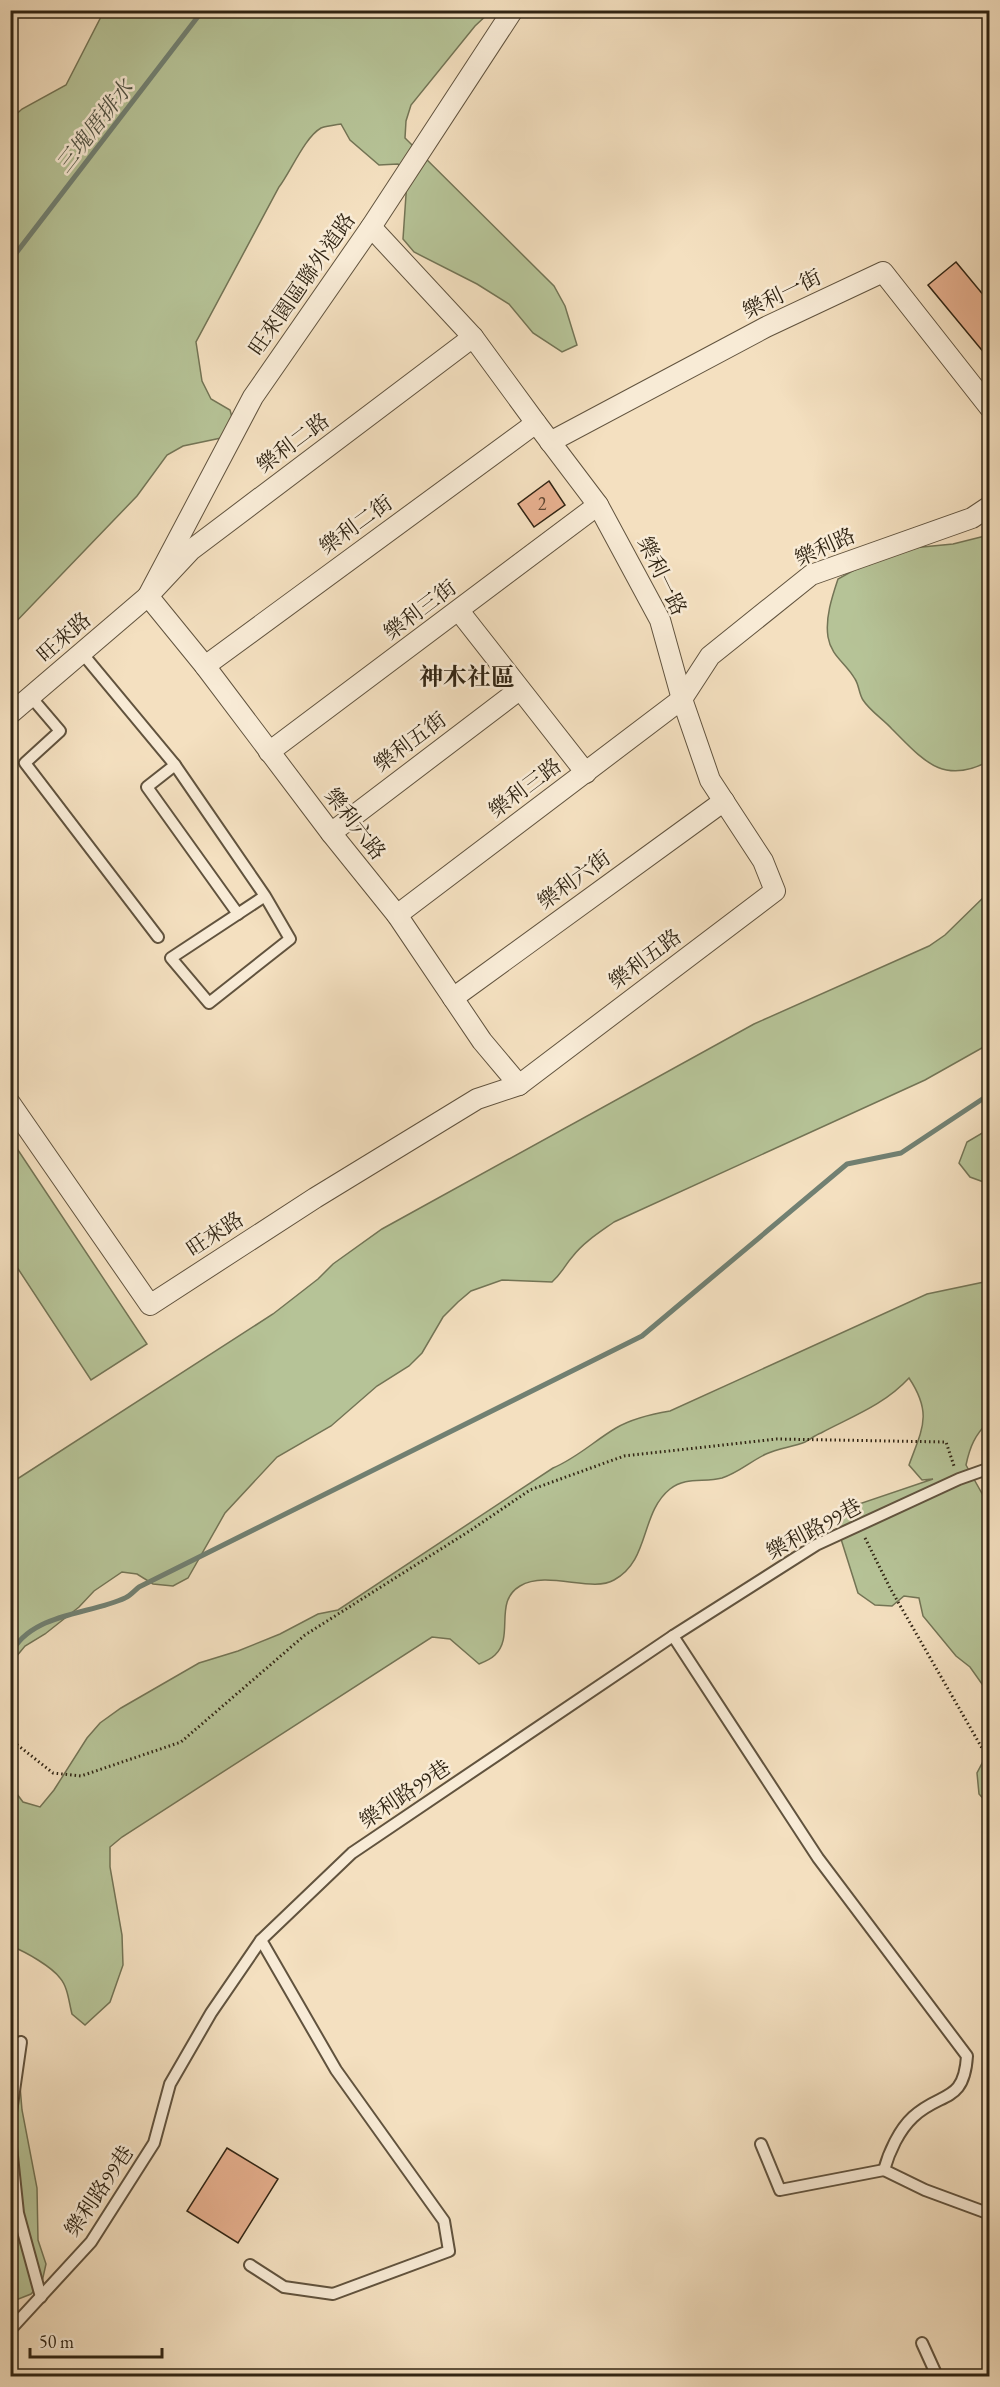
<svg xmlns="http://www.w3.org/2000/svg" width="1000" height="2387" font-family="'EB Garamond','Noto Serif TC',serif">
<rect width="100%" height="100%" fill="#f4e0c0"/>
<filter id="stains"><feTurbulence type="fractalNoise" baseFrequency=".00333" numOctaves="4"/><feColorMatrix values="0 0 0 0 .2 0 0 0 0 .09 0 0 0 0 .02 0 0 0 .5 -.17"/></filter>
<radialGradient id="worn" r=".72"><stop offset=".6" stop-color="#630" stop-opacity="0"/><stop offset="1" stop-color="#630" stop-opacity=".3"/></radialGradient>
<g fill="#b6c397" stroke="#737455" stroke-width="1.5">
<path d="M104 11H491L475 26 411 105 406 121 405 138 554 286 565 306 577 345 562 352 533 333 509 304 477 284 414 252 403 239 407 180 398 164 379 165 350 140 341 124C335 125 327 126 321 128 305 137 291 171 279 187L196 342 202 381 211 399 230 410 235 428 221 438 183 446 167 455 137 496 11 627V119L22 109 66 85Z"/>
<path d="M989 535V761C943 786 923 760 892 729 883 719 870 711 863 700 859 694 859 685 855 679 846 663 831 656 828 637 825 618 832 597 838 579L856 569 912 548 953 544Z"/>
<path d="M989 892V1044L925 1080 614 1222C600 1232 584 1242 573 1256 564 1266 563 1272 552 1282L502 1280 471 1291 458 1302 443 1317 422 1353 409 1366 377 1386 331 1426 277 1457 225 1513 188 1578 173 1586 153 1584 137 1574 122 1572 94 1591 79 1607 45 1634 25 1646 11 1663V1483L273 1314 318 1279 333 1264 382 1229 754 1024 929 946 945 935Z"/>
<polygon points="989,1129 990,1184 989,1184 970,1177 959,1163 967,1142"/>
<polygon points="10,1138 147,1344 91,1380 11,1258"/>
<path d="M989 1281V1421C975 1435 970 1446 966 1465L989 1506V1694L970 1667 956 1656 923 1616 919 1598 904 1596 892 1606 875 1605 858 1593 841 1539 840 1522 847 1508 933 1479 922 1480 909 1465C922 1429 933 1414 909 1378 884 1405 853 1416 821 1433 815 1435 811 1439 805 1442 793 1447 778 1448 766 1454 751 1461 738 1473 722 1478 704 1483 686 1476 670 1489 640 1513 650 1561 614 1580 592 1593 547 1570 520 1586 493 1602 515 1636 495 1655 491 1659 484 1662 479 1664L450 1639 432 1637 122 1837 110 1847V1867L122 1935 123 1965 110 2002 85 2025 72 2014C69 2003 68 1987 60 1978 52 1967 26 1952 13 1947L11 1952V1786L23 1802 40 1807 54 1790 87 1738 100 1723 121 1708 199 1663 238 1651 280 1634 318 1614 338 1610 553 1468C577 1458 594 1441 616 1428 633 1418 652 1414 670 1411L927 1294Z"/>
<polygon points="989,1750 989,1805 979,1794 977,1773"/>
<polygon points="10,2027 18,2062 22,2110 37,2188 38,2240 46,2264 42,2282 31,2294 11,2302"/>
</g>
<g fill="none" stroke-linecap="round" stroke-linejoin="round">
<g stroke="#718072" stroke-width="5">
<polyline points="10,261 203,10"/>
<path d="M10 1655C30 1613 88 1615 125 1598 130 1596 135 1590 139 1587L642 1336 847 1164 901 1153 990 1094"/>
</g>
</g>
<g fill="#e7b08f" stroke="#302413" stroke-width="1.5">
<polygon points="956,262 990,303 990,360 928,285"/>
<polygon points="549,481 565,505 534,527 518,504"/>
<polygon points="227,2148 278,2179 238,2243 187,2211"/>
</g>
<g fill="none" stroke-linecap="round" stroke-linejoin="round">
<g stroke="#61533e" stroke-width="14">
<g id="service">
<polyline points="82,653 175,765 265,896 171,958 209,1003 290,939 265,896"/>
<polyline points="31,697 60,731 25,763 158,937"/>
<polyline points="175,765 147,787 238,914"/>
<path d="M673 1636 818 1858 967 2056C964 2104 941 2091 913 2117 899 2130 889 2152 884 2170L925 2190 990 2214"/>
<polyline points="10,2119 21,2042"/>
<polyline points="10,2137 18,2213 41,2297"/>
<polyline points="761,2144 780,2190 884,2170"/>
<polyline points="250,2265 284,2287 333,2294 449,2251 444,2221 336,2070 261,1940"/>
<polyline points="10,2330 91,2242 154,2143 170,2084 211,2013 261,1940 352,1853 673,1636 816,1545 959,1479 990,1468"/>
<polyline points="922,2343 937,2376"/>
</g>
</g>
<g stroke="#61533e" stroke-width="22">
<g id="minor">
<polyline points="550,442 766,327 883,272 990,408"/>
<polyline points="148,596 253,397 371,227 513,10"/>
<polyline points="148,596 205,666 331,833 397,915 482,1041 519,1085"/>
<polyline points="459,611 586,773"/>
<polyline points="205,666 536,423"/>
<polyline points="10,714 148,596 191,550 473,337"/>
<polyline points="269,752 598,505"/>
<polyline points="331,833 519,690"/>
<polyline points="397,915 682,699 710,656 811,575 972,518 990,506"/>
<polyline points="453,998 724,801"/>
<polyline points="10,1103 150,1305 315,1198 477,1099 519,1085 775,891 763,861 710,780 682,699 660,620 598,505 536,423 473,337 371,227"/>
</g>
</g>
<g stroke="#302413" stroke-width="3" stroke-dasharray="1.5 3" stroke-linecap="butt">
<polyline points="865,1538 890,1588 990,1762"/>
<polyline points="10,1739 53,1773 81,1776 181,1742 305,1635 471,1530 530,1490 624,1456 777,1439 946,1442 954,1466"/>
</g>
<use href="#service" stroke="#f8ebd6" stroke-width="10"/>
<use href="#minor" stroke="#f8ebd6" stroke-width="20"/>
</g>
<g text-anchor="middle" stroke-width="5" stroke-linejoin="round" paint-order="stroke">
<g font-size="18" fill="#5e4732">
<text x="542" y="510">2</text>
</g>
<g font-size="21" fill="#302413" stroke="#f8ebd6">
<text transform="translate(302 284) rotate(-55)" y="7">旺來園區聯外道路</text>
<text transform="translate(782 294) rotate(-26)" y="7">樂利一街</text>
<text transform="translate(293 443) rotate(-37)" y="7">樂利二路</text>
<text transform="translate(356 525) rotate(-36)" y="7">樂利二街</text>
<text transform="translate(825 547) rotate(-24)" y="7">樂利路</text>
<text transform="translate(662 576) rotate(64)" y="7">樂利一路</text>
<text transform="translate(420 610) rotate(-37)" y="7">樂利三街</text>
<text transform="translate(64 637) rotate(-41)" y="7">旺來路</text>
<text transform="translate(410 742) rotate(-37)" y="7">樂利五街</text>
<text transform="translate(525 788) rotate(-37)" y="7">樂利三路</text>
<text transform="translate(355 824) rotate(52)" y="7">樂利六路</text>
<text transform="translate(574 880) rotate(-36)" y="7">樂利六街</text>
<text transform="translate(645 959) rotate(-37)" y="7">樂利五路</text>
<text transform="translate(215 1234) rotate(-33)" y="7">旺來路</text>
<text transform="translate(814 1529) rotate(-28)" y="7">樂利路99巷</text>
<text transform="translate(405 1794) rotate(-34)" y="7">樂利路99巷</text>
<text transform="translate(99 2191) rotate(-56)" y="7">樂利路99巷</text>
</g>
<g font-size="22" font-style="italic" fill="#505243" stroke="#f8ebd6">
<text transform="translate(94 126) rotate(-52)" y="8">三塊厝排水</text>
</g>
<g font-size="24" font-weight="bold" fill="#302413" stroke="#f8ebd6">
<text x="467" y="685">神木社區</text>
</g>
</g>
<rect width="1000" height="2387" fill="none" stroke="#f4e0c0" stroke-width="36"/>
<rect x="12" y="12" width="976" height="2363" fill="none" stroke="#302413" stroke-width="3"/>
<rect x="18" y="18" width="964" height="2351" fill="none" stroke="#302413" stroke-width="1.5"/>
<path d="M30 2348v9h132v-9" fill="none" stroke="#302413" stroke-width="3"/>
<text x="39" y="2348" font-size="18" fill="#302413" stroke="#f8ebd6" stroke-width="4.5" paint-order="stroke">50 m</text>
<rect width="100%" height="100%" filter="url(#stains)"/>
<rect width="100%" height="100%" fill="url(#worn)"/>
</svg>
